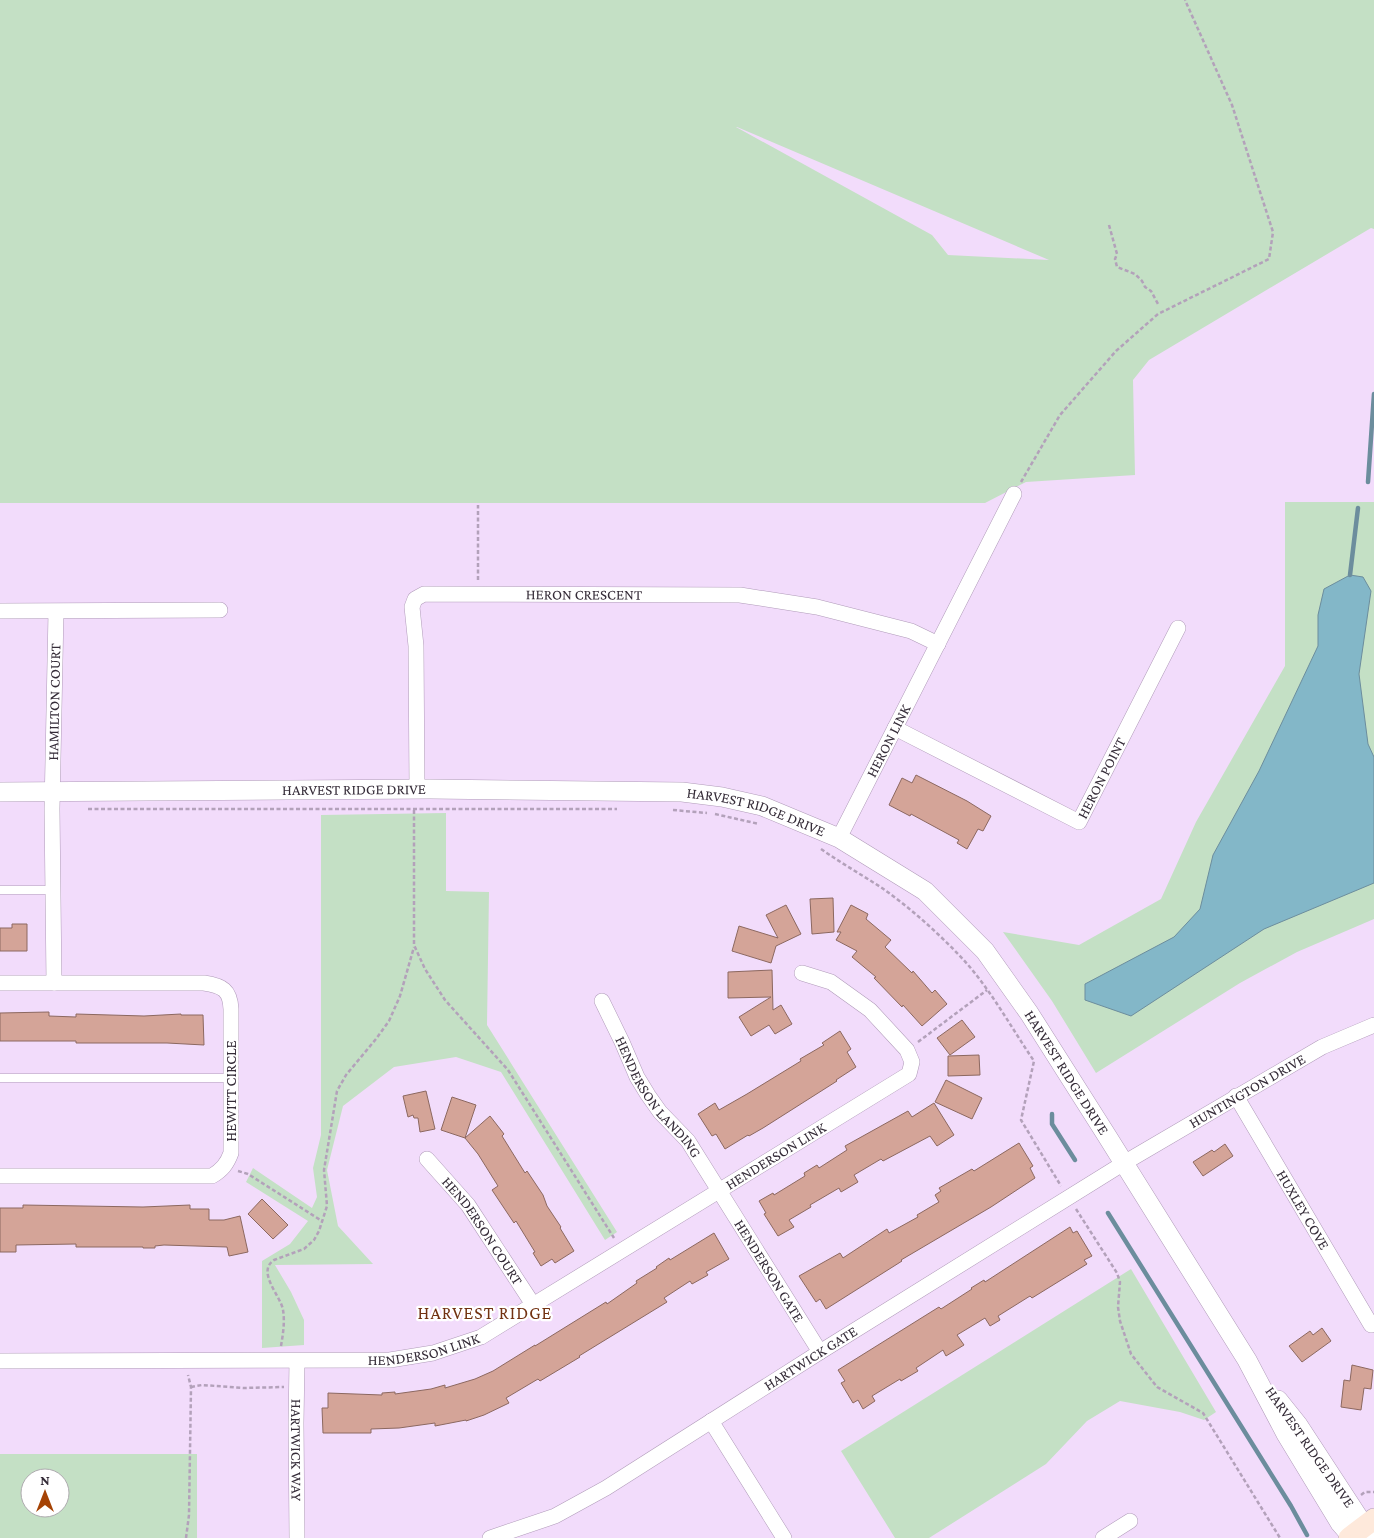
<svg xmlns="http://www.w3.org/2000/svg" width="1374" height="1538" font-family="'Crimson Pro',serif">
<rect width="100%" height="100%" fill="#f2dcfb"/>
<g fill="#c4e0c5" fill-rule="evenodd">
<path d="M0 0H1374V229L1371 228 1149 360 1133 380 1135 475 1026 482 985 503H0ZM736 127H737L1049 260 948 255 932 235Z"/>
<polygon points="1285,502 1374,502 1374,919 1297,952 1240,983 1096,1073 1052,1001 1003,932 1079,945 1161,899 1196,822 1285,666"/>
<polygon points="446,813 446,891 489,892 487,1025 617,1232 605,1240 501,1072 456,1057 394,1067 343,1106 327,1170 338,1226 373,1264 275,1265 291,1292 304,1320 304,1345 262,1348 262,1261 290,1244 308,1221 246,1182 253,1168 312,1208 317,1197 313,1168 321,1135 321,815"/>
<polygon points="1131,1269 1216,1412 1204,1420 1180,1412 1120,1401 1087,1421 1046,1464 929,1538 895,1538 841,1451"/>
<path d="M0 1454H197V1538H0ZM30 1478H60V1508H30Z"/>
</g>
<polygon fill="#83b7c8" stroke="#6c8d9d" points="1350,575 1363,577 1371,591 1359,674 1368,744 1374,757 1374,883 1264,929 1131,1016 1085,1000 1085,984 1174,937 1200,909 1213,855 1259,771 1318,646 1318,615 1324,589"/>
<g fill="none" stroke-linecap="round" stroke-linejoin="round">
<g stroke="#6c8d9d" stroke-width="4.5">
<polyline points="1368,482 1374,394"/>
<polyline points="1350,575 1358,508"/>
<polyline points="1052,1114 1052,1124 1075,1160"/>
<polyline points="1108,1213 1291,1506 1307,1535"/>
</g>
</g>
<g fill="#d4a498" stroke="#8c6860">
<polygon points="916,775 967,801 991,816 983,831 978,829 967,849 957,843 959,840 911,814 910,816 889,805 902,778 912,783"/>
<polygon points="833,898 834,932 812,934 810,899"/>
<polygon points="786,905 801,934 776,946 771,963 732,951 739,926 778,938 766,915"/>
<polygon points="851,905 868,914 866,919 891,940 885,947 912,973 913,971 932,993 935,990 947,1004 922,1026 903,1005 902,1007 874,978 876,977 852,957 857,951 836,940 841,932 837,932"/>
<polygon points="12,924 27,924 27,951 0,951 0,928 12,928"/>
<polygon points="772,970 773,1010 781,1005 792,1024 775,1034 769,1025 751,1036 739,1017 771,997 728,998 728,972"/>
<polygon points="49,1012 49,1016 76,1017 76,1014 144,1016 181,1014 181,1015 203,1015 204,1045 167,1043 76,1043 76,1041 0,1041 0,1013"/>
<polygon points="962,1020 975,1037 950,1055 937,1038"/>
<polygon points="840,1031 851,1049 847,1052 856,1067 836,1080 837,1081 763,1128 749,1136 748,1135 725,1149 716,1134 712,1136 698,1114 715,1103 719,1110 747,1094 801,1061 800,1059 824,1045 822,1043"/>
<polygon points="979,1055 980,1075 948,1076 948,1056"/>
<polygon points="946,1080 982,1098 972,1119 935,1102"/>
<polygon points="426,1091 435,1129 420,1132 418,1118 414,1118 413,1115 408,1117 403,1096"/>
<polygon points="452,1097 476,1105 465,1138 441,1130"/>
<polygon points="934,1103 954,1135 937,1146 930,1136 883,1161 881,1159 854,1175 858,1182 841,1192 839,1188 810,1205 811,1207 789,1220 794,1227 778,1236 764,1214 766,1213 759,1201 773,1193 774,1195 805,1176 804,1173 817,1165 819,1168 847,1150 845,1146 908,1111 912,1117"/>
<polygon points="490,1116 504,1134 502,1136 525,1173 527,1171 543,1195 547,1206 561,1227 560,1228 574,1251 555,1263 552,1259 541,1266 533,1253 535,1252 516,1221 514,1223 492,1190 498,1186 478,1154 465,1138"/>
<polygon points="1019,1143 1033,1166 1030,1168 1035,1178 991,1207 901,1260 902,1261 826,1309 820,1299 816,1302 799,1276 840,1253 843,1258 887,1229 889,1233 918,1217 917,1215 939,1202 935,1195 941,1191 939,1188 972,1169 974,1171"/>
<polygon points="1225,1144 1233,1156 1203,1176 1193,1162 1212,1150 1214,1152"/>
<polygon points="262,1199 288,1225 273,1239 248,1214"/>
<polygon points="23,1205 143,1207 190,1205 190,1209 209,1209 209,1220 224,1220 240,1216 248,1252 229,1256 227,1247 164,1245 155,1246 155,1248 143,1248 143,1247 76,1247 76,1244 16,1245 16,1252 0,1252 0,1208 23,1208"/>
<polygon points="1070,1227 1073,1233 1077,1231 1092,1256 1084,1260 1087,1264 1032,1298 1030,1296 998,1316 1000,1320 990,1326 985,1318 957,1335 964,1345 946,1356 943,1350 916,1368 918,1371 901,1381 900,1379 872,1396 875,1401 863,1409 858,1400 853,1403 841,1383 845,1381 838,1370 939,1307 941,1309 972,1289 971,1288 984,1280 985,1282"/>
<polygon points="714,1233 729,1259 706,1272 708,1275 692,1284 690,1281 664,1298 667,1302 579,1356 580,1357 540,1381 538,1379 506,1398 509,1403 484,1415 466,1421 466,1420 435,1426 435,1423 399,1428 371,1429 371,1433 323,1433 322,1408 328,1408 328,1393 382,1395 382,1393 395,1392 395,1394 431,1389 445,1385 445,1388 475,1379 493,1371 535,1345 535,1346 606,1302 607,1304 637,1283 636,1281 657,1268 656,1267 669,1258 670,1260"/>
<polygon points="1322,1328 1331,1341 1302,1362 1289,1346 1310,1331 1313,1335"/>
<polygon points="1352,1365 1373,1370 1371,1389 1364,1388 1361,1410 1341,1407 1344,1380 1350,1381"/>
</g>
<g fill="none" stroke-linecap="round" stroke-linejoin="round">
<g stroke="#b09bb9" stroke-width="9">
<g id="service">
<polyline points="0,890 54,890"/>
<polyline points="0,1078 231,1078"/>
</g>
</g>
<g stroke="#b09bb9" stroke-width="16">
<g id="minor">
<polyline points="0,611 220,610"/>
<path id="s1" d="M895 728 1079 822 1178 628"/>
<path id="s2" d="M417 789 416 646 412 607 415 599 424 594 740 595 817 607 911 631 938 644"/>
<path id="s3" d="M839 838 1014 494"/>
<path d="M0 983H204C223 986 230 990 231 1009V1153C227 1164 222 1170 212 1176H0"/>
<path id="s4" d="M54 983 52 809 56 612"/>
<path id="s5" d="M602 1001 622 1042 637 1077 648 1095 660 1112 688 1141 820 1352"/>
<path id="s6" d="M1236 1096 1371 1325"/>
<path id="s7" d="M427 1159 468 1205 534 1306"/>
<path id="s8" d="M0 1361 390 1360 433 1353 481 1337 909 1074 912 1062 907 1050 870 1010 831 982 802 973"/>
<path id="s9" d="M297 1361 296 1423 297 1538"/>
<polyline points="711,1421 784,1538"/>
<path id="s10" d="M490 1538 555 1516 606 1488 820 1352 1124 1163 1322 1047 1374 1025"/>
<polyline points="1103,1538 1130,1521"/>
</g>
</g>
<g stroke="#b09bb9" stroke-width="20">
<g id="tertiary">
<path id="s11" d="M0 792 430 789 682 792 722 797 762 806 839 838 925 891 985 951 1029 1013 1107 1136 1247 1360 1286 1434 1340 1523 1353 1538"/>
<polyline points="1278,1400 1298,1425 1364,1526 1367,1538"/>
</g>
</g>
<g stroke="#b09bb9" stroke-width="22">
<polyline id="secondary" points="1349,1538 1374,1519"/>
</g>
<g stroke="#b3a1ba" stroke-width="2.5" stroke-dasharray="4 2.5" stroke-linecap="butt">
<polyline points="1109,225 1117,254 1115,259 1117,267 1135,274 1142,281 1145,287 1151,291 1158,304"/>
<polyline points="1021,482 1060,415 1116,351 1158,314 1269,259 1273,232 1232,105 1185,0"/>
<polyline points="478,580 478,505"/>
<polyline points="88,809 617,809"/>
<polyline points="414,810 414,945 425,969 445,1000 508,1070 614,1238"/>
<polyline points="673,810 707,813"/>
<polyline points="715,814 759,824"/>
<path d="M821 849C841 863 862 875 882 888 909 907 936 931 959 955 989 986 1010 1026 1034 1061L1021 1120 1061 1186"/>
<polyline points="918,1042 987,990"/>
<polyline points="238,1171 248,1174 322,1221"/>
<polyline points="1076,1209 1117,1273 1120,1282 1118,1307 1120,1321 1131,1354 1157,1387 1203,1413 1280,1538"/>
<path d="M281 1346C283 1334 285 1322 283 1310 281 1296 256 1272 274 1260L304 1249 314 1240 319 1231 327 1206 324 1170 337 1091 346 1075 376 1039 389 1021 400 996 414 947"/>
<polyline points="191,1387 202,1385 244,1388 284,1387"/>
<polyline points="1361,1495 1365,1492 1374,1492"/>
<polyline points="186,1538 189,1515 191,1387 188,1375"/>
</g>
<use href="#service" stroke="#fff" stroke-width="8"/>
<use href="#minor" stroke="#fff" stroke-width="15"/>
<use href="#tertiary" stroke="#fff" stroke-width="19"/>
<use href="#secondary" stroke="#fee9db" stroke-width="21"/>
</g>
<g text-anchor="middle" stroke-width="4.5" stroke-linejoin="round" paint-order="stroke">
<g font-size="15" fill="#352c38" stroke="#fff">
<text dy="5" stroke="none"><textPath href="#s2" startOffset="361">HERON CRESCENT</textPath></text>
<text dy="5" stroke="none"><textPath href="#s4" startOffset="281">HAMILTON COURT</textPath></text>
<text dy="5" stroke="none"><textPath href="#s3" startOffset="109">HERON LINK</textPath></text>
<text dy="5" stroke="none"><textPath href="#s1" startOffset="256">HERON POINT</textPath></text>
<text dy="5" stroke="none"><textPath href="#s11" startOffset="354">HARVEST RIDGE DRIVE</textPath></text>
<text dy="5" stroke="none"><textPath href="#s11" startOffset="759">HARVEST RIDGE DRIVE</textPath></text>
<text dy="5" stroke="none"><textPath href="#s11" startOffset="1179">HARVEST RIDGE DRIVE</textPath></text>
<text dy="5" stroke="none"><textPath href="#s10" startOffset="881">HUNTINGTON DRIVE</textPath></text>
<text transform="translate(231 1091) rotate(-90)" y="5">HEWITT CIRCLE</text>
<text dy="5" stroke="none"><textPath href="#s5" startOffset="112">HENDERSON LANDING</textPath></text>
<text dy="5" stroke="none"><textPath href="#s8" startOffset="830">HENDERSON LINK</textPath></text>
<text dy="5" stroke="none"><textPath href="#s6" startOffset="132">HUXLEY COVE</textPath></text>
<text dy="5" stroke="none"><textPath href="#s7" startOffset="91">HENDERSON COURT</textPath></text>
<text dy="5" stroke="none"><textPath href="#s5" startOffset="319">HENDERSON GATE</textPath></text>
<text dy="5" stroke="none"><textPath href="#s8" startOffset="425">HENDERSON LINK</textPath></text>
<text dy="5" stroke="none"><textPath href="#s10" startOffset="369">HARTWICK GATE</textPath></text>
<text transform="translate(1310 1447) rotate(55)" y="5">HARVEST RIDGE DRIVE</text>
<text dy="5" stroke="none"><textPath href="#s9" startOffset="89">HARTWICK WAY</textPath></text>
</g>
<g font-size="18" letter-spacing="1" fill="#723212" stroke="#fff">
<text x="485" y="1319">HARVEST RIDGE</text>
</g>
</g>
<g transform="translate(45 1493)"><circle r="24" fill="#ffffff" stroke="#aeabaf"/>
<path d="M0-4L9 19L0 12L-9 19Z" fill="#a54305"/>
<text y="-8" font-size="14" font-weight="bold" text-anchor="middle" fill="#352c38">N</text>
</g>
</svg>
